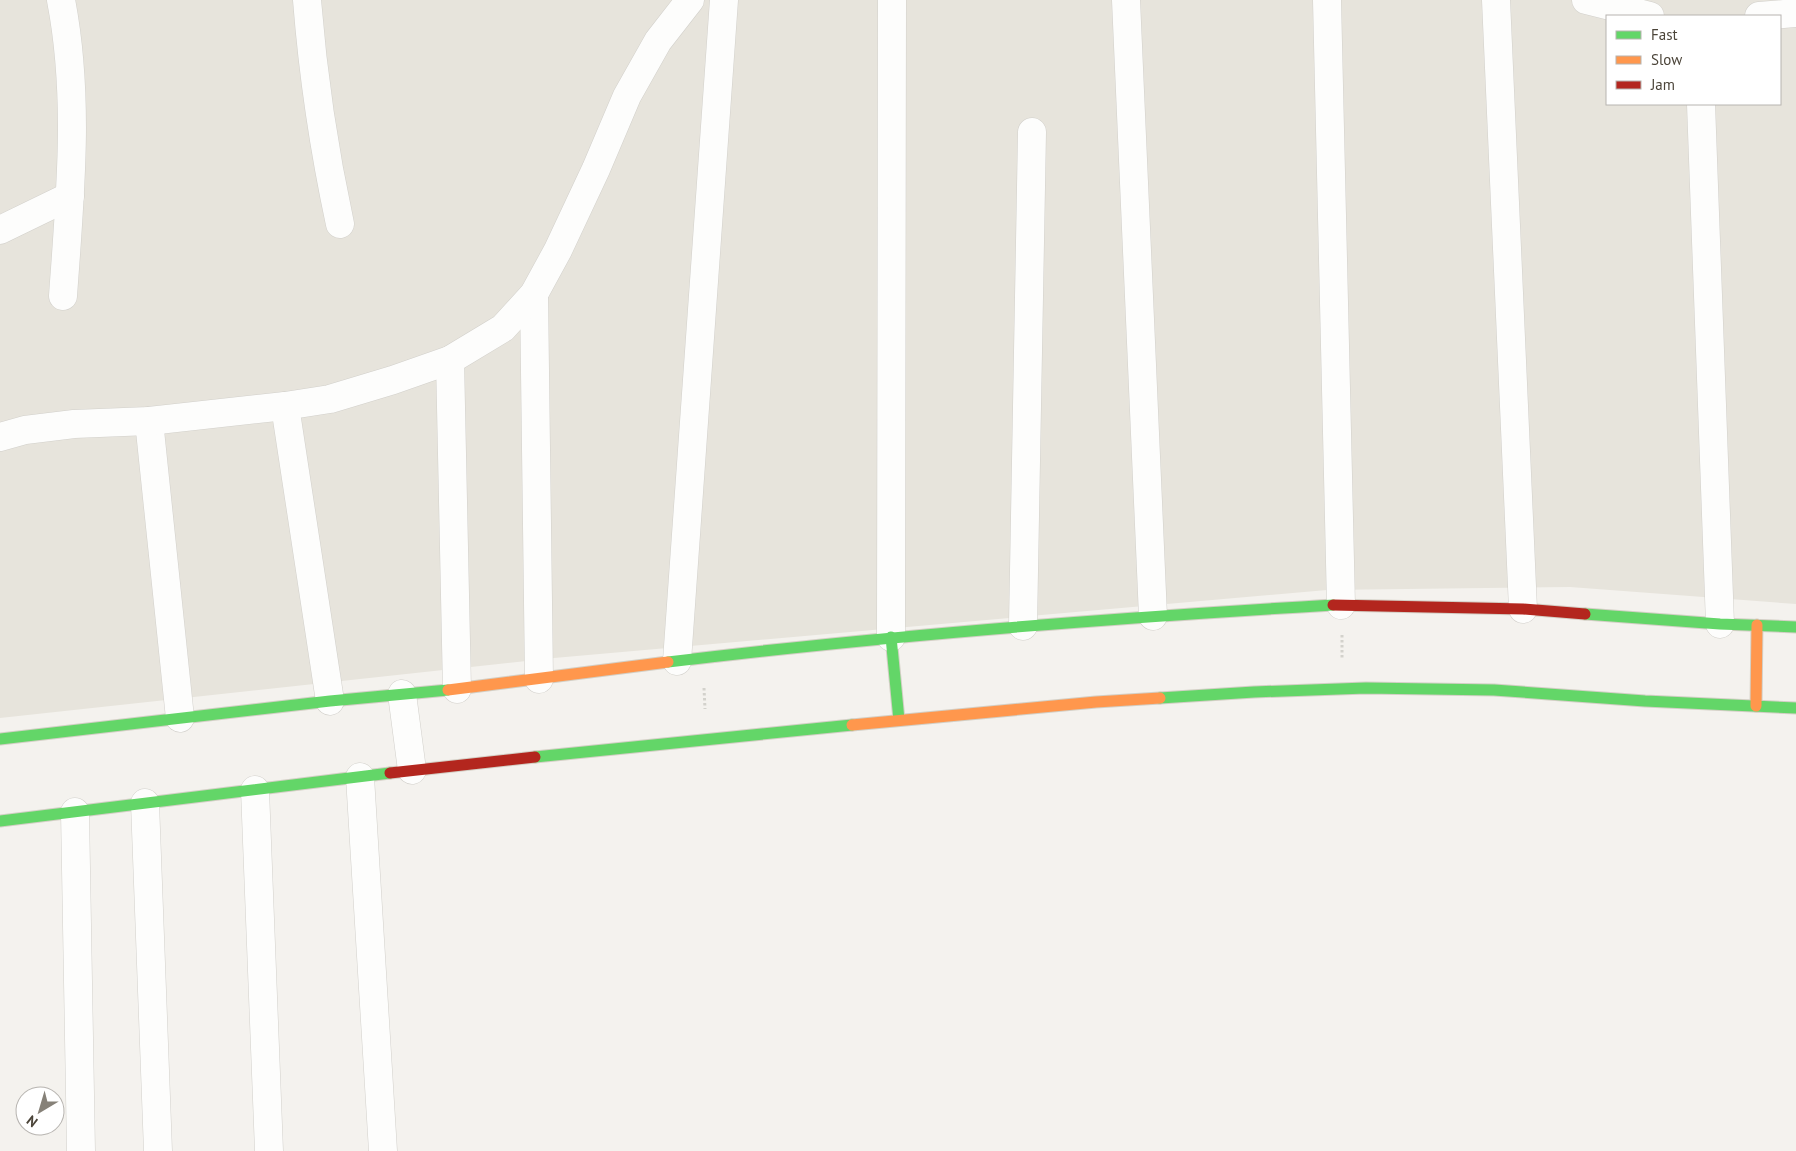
<svg xmlns="http://www.w3.org/2000/svg" width="1796" height="1151" font-family="'PT Sans',sans-serif">
<rect width="100%" height="100%" fill="#f4f2ee"/>
<path fill="#e7e4dc" fill-rule="evenodd" d="M0 0H1796V604L1570 587 1327 590 554 658 0 718ZM1607 16H1780V104H1607Z"/>
<g fill="none" stroke-linecap="round" stroke-linejoin="round">
<g stroke="#d2d0cb" stroke-width="29">
<g id="street">
<path d="M61 0C80 98 70 197 63 296"/>
<path d="M307 0C313 76 324 150 340 224"/>
<polyline points="1126,0 1153,616"/>
<polyline points="1327,0 1341,605"/>
<polyline points="1496,0 1523,609"/>
<polyline points="1586,0 1650,16"/>
<polyline points="1759,16 1796,13"/>
<polyline points="1701,104 1720,624"/>
<polyline points="0,230 70,196"/>
<polyline points="534,294 539,679"/>
<polyline points="450,360 457,689"/>
<polyline points="285,406 330,701"/>
<polyline points="149,421 180,718"/>
<polyline points="0,437 25,430 74,424 149,421 285,406 330,399 393,380 450,360 503,328 534,294 558,250 596,169 627,96 658,41 690,0"/>
<polyline points="1023,626 1032,132"/>
<polyline points="891,637 892,0"/>
<polyline points="677,661 724,0"/>
<polyline points="402,694 412,770"/>
<polyline points="360,777 383,1151"/>
<polyline points="255,790 269,1151"/>
<polyline points="145,803 158,1151"/>
<polyline points="75,812 81,1151"/>
</g>
</g>
<g stroke="#d3cfc5" stroke-width="13">
<g id="fast">
<polyline points="1585,614 1720,624 1796,627"/>
<polyline points="891,637 899,720"/>
<path d="M668 662C889 635 1111 618 1333 605"/>
<polyline points="1160,698 1254,692 1366,688 1494,690 1645,701 1796,708"/>
<polyline points="0,739 330,701 448,690"/>
<polyline points="535,757 852,725"/>
<polyline points="0,821 390,773"/>
</g>
</g>
<g stroke="#d3cfc5" stroke-width="13">
<g id="slow">
<polyline points="448,690 668,662"/>
<polyline points="1756,706 1757,625"/>
<polyline points="852,725 1096,702 1160,698"/>
</g>
</g>
<g stroke="#d3cfc5" stroke-width="13">
<g id="jam">
<polyline points="1333,605 1523,609 1585,614"/>
<polyline points="390,773 535,757"/>
</g>
</g>
<g stroke="#d3d2cc" stroke-width="3" stroke-dasharray="2.5 2.5" stroke-linecap="butt">
<polyline points="1342,635 1342,659"/>
<polyline points="704,688 705,709"/>
</g>
<use href="#street" stroke="#fdfdfc" stroke-width="28"/>
<use href="#fast" stroke="#63d668" stroke-width="11"/>
<use href="#slow" stroke="#ff974d" stroke-width="11"/>
<use href="#jam" stroke="#b3261e" stroke-width="11"/>
</g>
<rect x="1606" y="15" width="175" height="90" fill="#ffffff" stroke="#b7b4b0"/>
<rect x="1616" y="31" width="25" height="8" fill="#63d668" stroke="#b7b4b0"/>
<text x="1651" y="40" font-size="15" fill="#4b4439">Fast</text>
<rect x="1616" y="56" width="25" height="8" fill="#ff974d" stroke="#b7b4b0"/>
<text x="1651" y="65" font-size="15" fill="#4b4439">Slow</text>
<rect x="1616" y="81" width="25" height="8" fill="#b3261e" stroke="#b7b4b0"/>
<text x="1651" y="90" font-size="15" fill="#4b4439">Jam</text>
<g transform="translate(40 1111) rotate(218)"><circle r="24" fill="#ffffff" stroke="#b7b4b0"/>
<path d="M0-4L9 19L0 12L-9 19Z" fill="#868178"/>
<text y="-8" font-size="14" font-weight="bold" text-anchor="middle" fill="#4b4439">N</text>
</g>
</svg>
